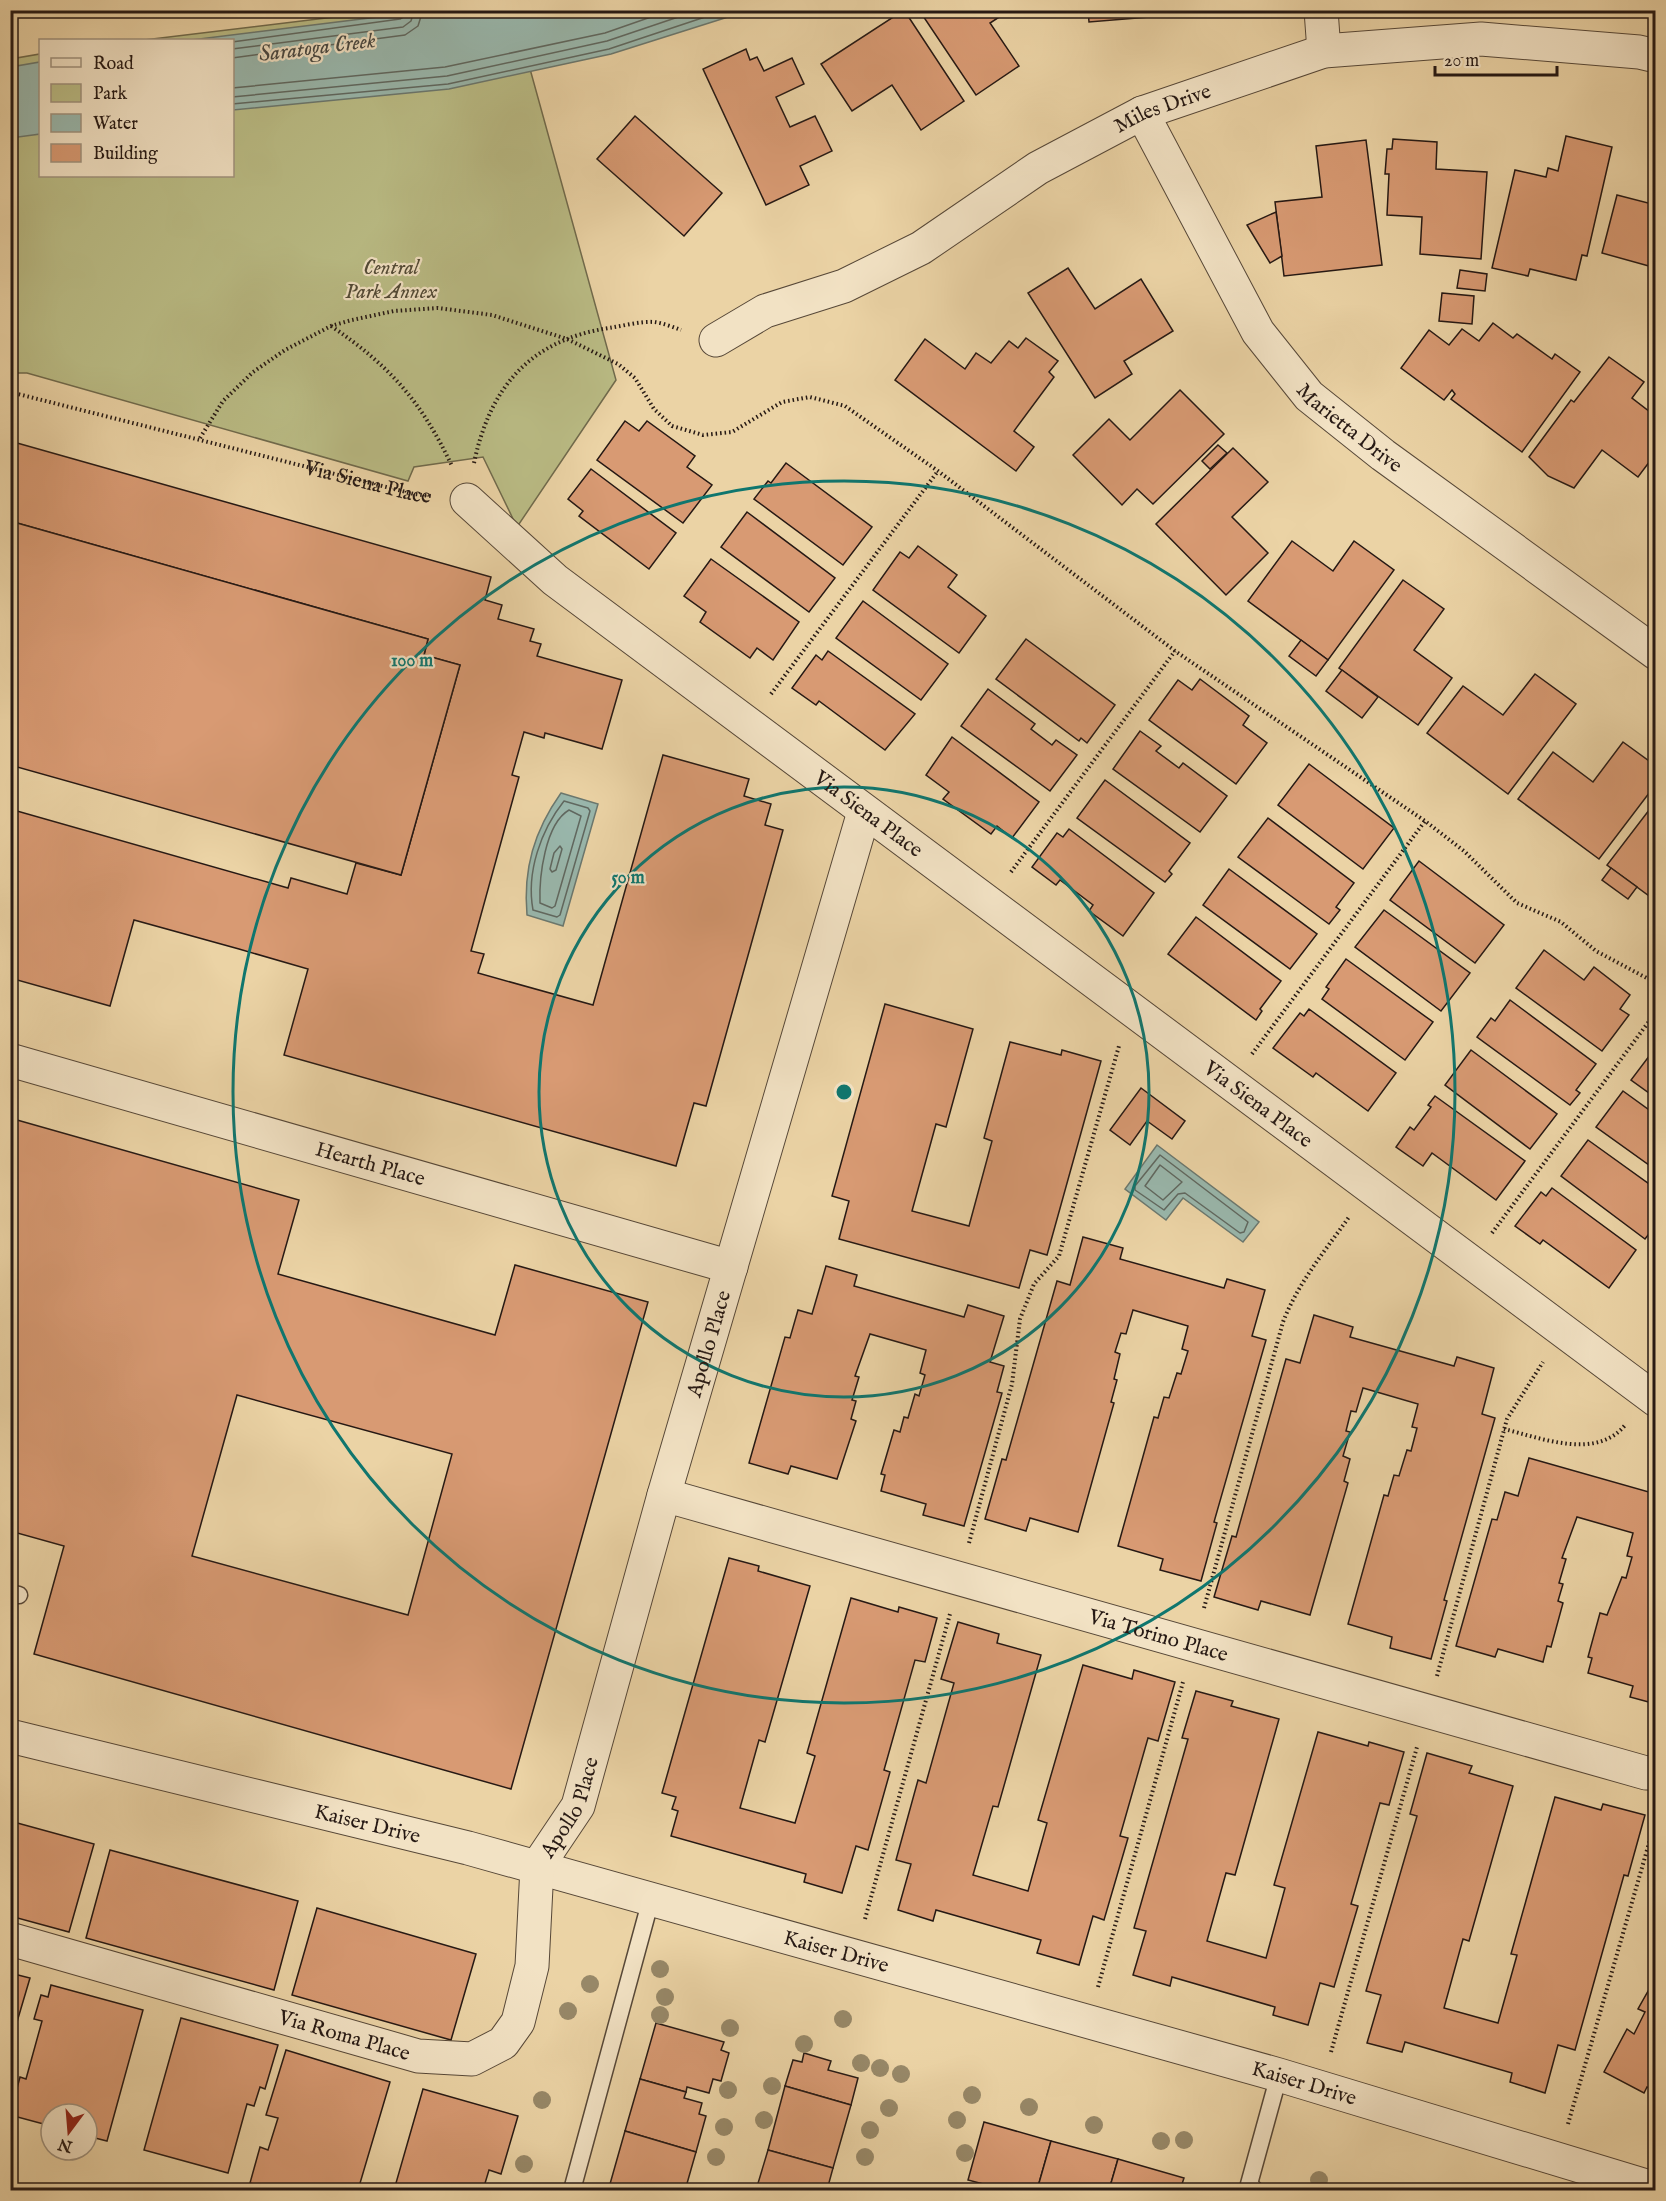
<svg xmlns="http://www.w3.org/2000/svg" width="1666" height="2201" font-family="'IM FELL English',serif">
<rect width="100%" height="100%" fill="#ebd3a5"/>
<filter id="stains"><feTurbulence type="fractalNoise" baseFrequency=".00333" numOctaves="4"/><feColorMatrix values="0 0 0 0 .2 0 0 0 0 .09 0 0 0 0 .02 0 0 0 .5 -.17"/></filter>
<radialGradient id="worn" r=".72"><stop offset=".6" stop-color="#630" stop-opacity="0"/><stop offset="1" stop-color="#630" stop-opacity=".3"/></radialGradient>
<polygon fill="#babc85" stroke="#706a4c" stroke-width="1.5" points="384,11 514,11 616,380 517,527 483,457 414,467 408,481 27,373 11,373 11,59 40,54 40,176 232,176 232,40 144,40"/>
<g fill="#99b7ac" stroke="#6b786f" stroke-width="1.5">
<polygon points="426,11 426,10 747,11 611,54 449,89 233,110 232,40 191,40"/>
<polygon points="40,62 40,134 11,138 11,67"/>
<path d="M561 793 598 804 563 926 527 915C523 869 534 831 561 793Z"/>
<polygon points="1157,1145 1259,1222 1243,1242 1183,1198 1166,1220 1125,1189"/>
</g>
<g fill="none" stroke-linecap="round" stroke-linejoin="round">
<g stroke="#606860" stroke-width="1.5">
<polyline points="232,42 400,19 405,16 406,10"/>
<polyline points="232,49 403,27 411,21 414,10"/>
<polyline points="232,58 405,35 418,26 423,10"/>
<polyline points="232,88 445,67 605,33 671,10"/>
<polyline points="232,97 447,76 607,41 699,10"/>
<polyline points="232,104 448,84 609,49 726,10"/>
<path d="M564 801 588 808 590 811 560 915 557 917 533 910C526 872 541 830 564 801Z"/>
<path d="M569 810 581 816 555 906 552 908 540 903C539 877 545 824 569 810Z"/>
<polygon points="560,846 562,849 556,870 552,872 550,869 554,853"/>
<polygon points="1160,1155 1248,1222 1244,1232 1240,1233 1185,1193 1178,1194 1164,1210 1135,1190 1135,1186"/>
<polygon points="1160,1165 1182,1182 1163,1200 1145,1186"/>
</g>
</g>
<g fill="#d89a73" stroke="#261914" stroke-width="1.5" fill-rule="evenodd">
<polygon points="904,10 964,101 921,130 892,85 852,111 821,64"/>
<polygon points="919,10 1010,10 990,23 1019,66 976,95"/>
<polygon points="1088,10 1148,10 1149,17 1089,22"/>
<polygon points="746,49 750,60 757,57 764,71 792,58 804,84 776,97 790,127 815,116 832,151 800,166 809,185 766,205 703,69"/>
<polygon points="635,116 722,193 684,236 597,159"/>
<polygon points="1566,136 1612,147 1587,256 1582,255 1576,280 1530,269 1528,276 1492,268 1515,170 1546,177 1548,168 1558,171"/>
<polygon points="1393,139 1437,142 1436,169 1487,172 1481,259 1420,254 1422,217 1387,215 1389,174 1385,174 1387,149 1392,149"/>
<polygon points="1366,140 1382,265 1284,276 1275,202 1322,197 1316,146"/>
<polygon points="1617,195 1656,205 1656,268 1602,253"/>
<polygon points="1276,212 1282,256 1270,263 1247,225"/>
<polygon points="1068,268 1095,309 1141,279 1173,331 1124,361 1132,374 1095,398 1028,293"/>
<polygon points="1460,270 1487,274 1485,291 1457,288"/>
<polygon points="1442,293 1474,296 1472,324 1439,321"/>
<polygon points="1493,323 1513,338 1517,334 1552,359 1555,354 1580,372 1522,452 1451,399 1455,394 1452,390 1444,400 1401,368 1429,330 1449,345 1462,329 1479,341"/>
<polygon points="1026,338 1058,361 1049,372 1054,377 1014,431 1034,447 1016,471 895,380 925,339 965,369 976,353 991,363 1009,341 1018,348"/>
<polygon points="1609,357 1644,382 1632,398 1654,415 1656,413 1656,453 1638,477 1602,450 1574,488 1548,476 1529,457 1571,400 1574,402"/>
<polygon points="1180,390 1224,434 1153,504 1137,489 1122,505 1073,455 1109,419 1130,440"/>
<polygon points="625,421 639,431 647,421 695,456 687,467 712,485 683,523 597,460"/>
<polygon points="10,441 491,577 485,600 502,605 498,619 534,629 530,641 541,644 537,656 622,680 602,749 545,733 544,738 524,732 512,775 519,777 471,951 484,954 478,973 593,1005 663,755 749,779 744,796 771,804 765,825 783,830 706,1106 694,1103 676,1166 284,1055 308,969 239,949 134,920 110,1006 10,978 10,809 288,888 291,878 347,894 356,863 401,875 460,665 424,655 428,639 10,521"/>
<polygon points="1218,445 1227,453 1210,469 1202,461"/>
<polygon points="1233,448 1268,482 1232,517 1268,553 1226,595 1156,524"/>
<polygon points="786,463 872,527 843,565 754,499 768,481 771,483"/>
<polygon points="591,469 676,533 649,569 579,516 583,511 568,499"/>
<polygon points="747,512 835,578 809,612 721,547"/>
<polygon points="10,521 428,639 424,655 460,665 401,875 10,765"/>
<polygon points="1292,541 1333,571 1354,541 1394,570 1328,660 1248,601"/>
<polygon points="918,546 957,575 948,587 986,616 959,653 873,590 900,552 909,558"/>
<polygon points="711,559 799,622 773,660 757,648 750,658 700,622 706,612 684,596"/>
<polygon points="1403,580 1444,609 1414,650 1452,678 1418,725 1339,668"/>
<polygon points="863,601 948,664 921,700 836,638"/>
<polygon points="1026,639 1115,705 1087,743 1081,738 1079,741 996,679"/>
<polygon points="1301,640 1328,660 1316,676 1289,656"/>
<polygon points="828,651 915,714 885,750 819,701 816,705 792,688 816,655 822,660"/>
<polygon points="1342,670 1378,697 1362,718 1326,691"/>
<polygon points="1535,674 1576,704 1508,794 1427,733 1463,686 1503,715"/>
<polygon points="1200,679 1249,716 1243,725 1267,743 1236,784 1149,720 1178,680 1192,690"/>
<polygon points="988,689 1035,724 1031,729 1052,745 1056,740 1077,755 1050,791 961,726"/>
<polygon points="1140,731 1161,746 1156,751 1179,768 1183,763 1227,796 1200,832 1113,769"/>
<polygon points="952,737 1039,802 1012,838 997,826 991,834 943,799 949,792 926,775"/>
<polygon points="1623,742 1656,766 1656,784 1599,859 1518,799 1553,752 1593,782"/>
<polygon points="1309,764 1394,828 1363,869 1278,805"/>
<polygon points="1105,780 1190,843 1169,871 1172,874 1165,882 1077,818"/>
<polygon points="1656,801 1656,901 1607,865"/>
<polygon points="1268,818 1354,883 1336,907 1340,910 1329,924 1238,857"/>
<polygon points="1069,829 1154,893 1123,936 1089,911 1093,905 1060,880 1056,885 1032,867 1057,833 1063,837"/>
<polygon points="1419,861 1504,925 1475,963 1390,900"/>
<polygon points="1611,868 1637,887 1628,899 1602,880"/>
<polygon points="1229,869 1317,934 1290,969 1203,905"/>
<polygon points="1384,910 1470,973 1441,1011 1355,947"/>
<polygon points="1196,917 1281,981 1260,1009 1262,1011 1256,1020 1168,954"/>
<polygon points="1544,950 1584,980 1594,967 1630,995 1620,1009 1629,1015 1602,1051 1516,988"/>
<polygon points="1346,959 1433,1022 1405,1060 1322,999 1329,989 1326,987"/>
<polygon points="1510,1000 1596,1064 1576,1090 1580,1093 1570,1105 1477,1037 1491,1018 1495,1021"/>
<polygon points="885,1004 973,1029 946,1127 936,1124 912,1211 969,1226 992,1141 984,1138 1010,1042 1061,1055 1062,1050 1101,1061 1047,1255 1030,1250 1019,1288 839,1239 849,1201 832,1196"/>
<polygon points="1309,1009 1396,1073 1368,1111 1316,1073 1313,1077 1273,1048 1300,1013 1304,1016"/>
<polygon points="1656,1047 1656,1098 1631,1080"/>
<polygon points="1471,1050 1557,1114 1530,1149 1445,1085"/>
<polygon points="1141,1088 1185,1121 1172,1139 1147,1121 1130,1145 1110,1130"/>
<polygon points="1623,1091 1656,1115 1656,1170 1596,1127"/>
<polygon points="1435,1096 1525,1161 1496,1200 1432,1153 1423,1166 1396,1147 1410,1127 1414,1130 1431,1107 1428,1105"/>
<path d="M10 1118 299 1200 278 1274 495 1335 515 1265 648 1302 511 1789 34 1654 64 1546 10 1531ZM237 1395 452 1454 408 1615 192 1556Z"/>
<polygon points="1588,1140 1656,1189 1656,1225 1645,1239 1561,1176"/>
<polygon points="1552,1188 1636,1250 1609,1288 1543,1240 1540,1244 1515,1226 1541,1192 1546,1196"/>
<polygon points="1083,1237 1123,1248 1120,1259 1224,1288 1227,1279 1265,1290 1252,1336 1266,1340 1214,1522 1217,1523 1201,1581 1160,1570 1163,1559 1118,1546 1154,1417 1158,1418 1164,1397 1169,1398 1177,1373 1181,1374 1188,1351 1182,1349 1188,1326 1133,1310 1126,1334 1121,1333 1115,1352 1120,1354 1114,1379 1117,1380 1111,1402 1114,1403 1078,1532 1030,1518 1026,1531 985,1519 1002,1459 1006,1460 1057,1281 1070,1285"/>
<polygon points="826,1266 857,1275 854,1286 964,1317 968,1305 1004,1316 990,1362 1004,1366 997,1392 1002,1393 964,1526 923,1515 926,1504 881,1491 885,1475 881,1474 894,1430 900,1432 904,1417 908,1418 915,1394 919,1396 925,1375 920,1373 926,1350 870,1334 855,1376 859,1377 852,1400 856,1401 851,1419 856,1421 837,1479 791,1466 788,1474 749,1463 785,1337 790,1338 798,1310 812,1314"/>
<polygon points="1314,1315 1353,1327 1350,1337 1454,1366 1457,1357 1494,1368 1482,1414 1495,1418 1444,1600 1447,1601 1431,1659 1390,1648 1392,1637 1348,1624 1384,1495 1388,1496 1394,1475 1399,1476 1407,1450 1411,1451 1417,1428 1412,1427 1418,1404 1363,1388 1356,1412 1351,1411 1346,1431 1350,1432 1343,1456 1350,1459 1344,1481 1348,1483 1310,1615 1261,1601 1258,1610 1214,1597 1232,1536 1236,1537 1286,1359 1300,1363"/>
<polygon points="1529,1458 1656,1494 1656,1704 1630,1697 1633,1686 1588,1673 1592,1658 1588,1657 1600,1613 1607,1615 1622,1577 1626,1578 1632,1557 1627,1556 1633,1533 1577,1517 1562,1558 1566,1559 1559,1583 1563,1584 1558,1601 1563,1603 1551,1647 1547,1646 1543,1662 1498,1649 1495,1657 1456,1646 1492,1519 1497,1520 1505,1492 1518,1496"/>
<polygon points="729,1558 759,1566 758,1571 810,1586 765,1742 759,1740 740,1808 795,1823 815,1756 807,1753 851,1598 898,1612 899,1607 937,1618 925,1662 915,1660 884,1770 890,1772 868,1850 856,1846 842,1893 804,1882 806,1874 671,1836 678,1811 672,1809 676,1797 662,1793"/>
<polygon points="958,1622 999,1634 997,1643 1041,1655 998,1807 993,1806 973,1875 1028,1891 1047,1823 1038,1820 1083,1665 1132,1679 1134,1670 1175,1682 1158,1741 1148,1738 1120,1836 1128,1838 1104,1920 1093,1916 1079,1965 1037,1953 1041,1940 936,1910 933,1921 898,1910 911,1864 896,1860 918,1780 926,1783 954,1683 941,1679"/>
<polygon points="1196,1691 1233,1701 1231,1706 1279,1719 1235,1875 1226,1873 1207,1941 1266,1958 1285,1888 1274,1885 1318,1732 1368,1746 1369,1742 1404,1752 1389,1805 1380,1803 1351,1904 1358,1906 1334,1987 1320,1983 1308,2025 1273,2015 1275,2007 1172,1977 1170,1986 1133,1975 1146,1931 1134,1928 1188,1739 1182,1738"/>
<polygon points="1427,1753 1472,1766 1469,1773 1513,1786 1469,1941 1463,1939 1444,2008 1498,2023 1517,1955 1511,1954 1555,1797 1601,1810 1603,1804 1645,1815 1628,1876 1624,1875 1575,2050 1558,2045 1545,2093 1510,2082 1512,2073 1405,2042 1402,2052 1367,2043 1381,1995 1366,1991 1417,1816 1410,1814"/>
<polygon points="10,1821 94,1844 69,1932 10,1916"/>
<polygon points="110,1850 298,1901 274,1990 86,1938"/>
<polygon points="317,1908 476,1954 451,2040 292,1995"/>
<polygon points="10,1973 30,1978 14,2032 10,2031"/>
<polygon points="1656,1977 1656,2091 1647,2087 1644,2093 1604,2072 1627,2029 1634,2034 1645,2012 1638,2009"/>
<polygon points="51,1985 143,2010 107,2141 87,2136 87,2114 51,2114 51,2126 10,2115 20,2077 26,2079 42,2021 34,2019 41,1995 48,1997"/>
<polygon points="181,2018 278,2045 265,2089 260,2087 254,2106 247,2104 228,2173 144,2150"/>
<polygon points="656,2023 724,2042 721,2050 729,2053 721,2081 713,2079 709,2093 687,2087 686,2092 640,2079"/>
<polygon points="286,2050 390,2082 358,2190 274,2190 250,2183 260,2147 268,2150 278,2118 266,2115"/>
<polygon points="804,2053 831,2061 828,2070 858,2078 851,2105 785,2086 793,2060 802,2062"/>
<polygon points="640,2079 686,2092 684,2098 702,2103 699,2114 706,2116 696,2152 625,2131"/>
<polygon points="785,2086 851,2105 833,2168 768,2150"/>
<polygon points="423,2089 518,2116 501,2174 489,2170 483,2190 394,2190"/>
<polygon points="984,2122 1051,2141 1037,2190 1006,2190 968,2180"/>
<polygon points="625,2131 696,2152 686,2187 678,2185 677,2190 632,2190 610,2184"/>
<polygon points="1051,2141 1118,2159 1109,2190 1037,2190"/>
<polygon points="768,2150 833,2168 827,2190 756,2190"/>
<polygon points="1118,2159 1184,2178 1180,2190 1109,2190"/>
<polygon points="610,2184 632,2190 608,2190"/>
</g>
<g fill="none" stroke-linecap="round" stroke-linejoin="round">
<g stroke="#574838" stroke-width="19">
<g id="lane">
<polyline points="10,1593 19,1595"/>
<polyline points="572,2190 651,1899"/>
<polyline points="1255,2190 1249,2184 1279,2075"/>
</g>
</g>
<g stroke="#574838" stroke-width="35">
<g id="street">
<polyline points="1321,10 1324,51"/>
<path id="s2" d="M1142 113 1258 332 1309 396 1383 455 1656 653"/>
<path id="s3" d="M716 340 765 311 844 286 921 248 1038 168 1142 113 1324 51 1481 39 1639 52 1656 56"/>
<path id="s4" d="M467 500 555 580 1656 1400"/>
<path id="s5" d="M10 1060 731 1267"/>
<path id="s6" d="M664 1495 1646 1773 1656 1772"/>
<path id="s7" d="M10 1736 468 1848 1279 2075 1656 2189"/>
<path id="s8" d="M537 1867 578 1806 664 1495 864 812"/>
<path id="s9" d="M10 1939 418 2056 472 2059 503 2043 518 2022 532 1966 537 1867"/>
</g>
</g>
<g stroke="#261914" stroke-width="4" stroke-dasharray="1.5 3" stroke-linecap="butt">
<path d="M331 326C390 366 421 401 452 466"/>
<path id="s1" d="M10 392 414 494 431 496"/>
<polyline points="200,438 223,401 253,372 285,350 331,326 352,320 394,311 438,308 492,315 567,339 618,364 635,378 654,409 672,426 703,435 732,432 782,402 810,397 845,406 938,471 1175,651 1425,821 1464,851 1517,903 1561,922 1596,951 1656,983"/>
<path d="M474 463C490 387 530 340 609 328 623 326 640 321 654 322 663 323 673 327 681 330"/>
<polyline points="771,694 938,471"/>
<polyline points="1011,872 1175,651"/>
<polyline points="1252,1054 1425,821"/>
<polyline points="1492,1233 1656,1012"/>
<path d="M1504 1429C1541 1438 1597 1461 1626 1424"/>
<polyline points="969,1543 1012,1384 1020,1319 1034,1284 1059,1256 1119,1046"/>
<path d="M1204 1608 1283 1322C1298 1283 1325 1251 1349 1217"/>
<polyline points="1437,1676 1507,1419 1543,1362"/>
<polyline points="865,1919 950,1614"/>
<polyline points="1098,1987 1183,1682"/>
<polyline points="1331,2052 1417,1747"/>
<polyline points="1568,2124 1656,1819"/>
</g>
<use href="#lane" stroke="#f2e2c4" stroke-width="16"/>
<use href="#street" stroke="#f2e2c4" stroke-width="33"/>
</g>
<g fill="#978868">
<circle cx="660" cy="1969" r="9"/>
<circle cx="590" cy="1984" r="9"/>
<circle cx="665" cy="1997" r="9"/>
<circle cx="568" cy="2011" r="9"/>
<circle cx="660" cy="2015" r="9"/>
<circle cx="843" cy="2019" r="9"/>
<circle cx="730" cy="2028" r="9"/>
<circle cx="804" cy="2044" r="9"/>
<circle cx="861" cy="2063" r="9"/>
<circle cx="880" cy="2068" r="9"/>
<circle cx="901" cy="2074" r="9"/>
<circle cx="772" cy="2086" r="9"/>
<circle cx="728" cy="2090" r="9"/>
<circle cx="972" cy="2095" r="9"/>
<circle cx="542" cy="2100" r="9"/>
<circle cx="1029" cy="2107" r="9"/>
<circle cx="889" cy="2108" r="9"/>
<circle cx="764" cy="2120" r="9"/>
<circle cx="957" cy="2120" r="9"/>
<circle cx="1094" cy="2125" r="9"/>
<circle cx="724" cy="2127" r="9"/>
<circle cx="870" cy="2130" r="9"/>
<circle cx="1184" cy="2140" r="9"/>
<circle cx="1161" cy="2141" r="9"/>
<circle cx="965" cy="2153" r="9"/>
<circle cx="716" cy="2157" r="9"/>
<circle cx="865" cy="2157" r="9"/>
<circle cx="524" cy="2164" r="9"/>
<circle cx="1319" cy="2180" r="9"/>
</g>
<g fill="none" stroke="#0f766e" stroke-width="3">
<circle cx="844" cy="1092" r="305"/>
<circle cx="844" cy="1092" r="611"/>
</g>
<g text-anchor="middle" stroke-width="4.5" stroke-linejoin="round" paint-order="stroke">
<g font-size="21" fill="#261914" stroke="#f2e2c4">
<text dy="7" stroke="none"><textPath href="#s3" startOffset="506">Miles Drive</textPath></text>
<text dy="7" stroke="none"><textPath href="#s2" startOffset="381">Marietta Drive</textPath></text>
<text dy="7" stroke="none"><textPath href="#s1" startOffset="369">Via Siena Place</textPath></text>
<text dy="7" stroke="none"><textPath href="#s4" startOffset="510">Via Siena Place</textPath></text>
<text dy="7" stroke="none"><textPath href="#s4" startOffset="996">Via Siena Place</textPath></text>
<text dy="7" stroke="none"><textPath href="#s5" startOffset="375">Hearth Place</textPath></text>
<text dy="7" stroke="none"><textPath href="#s8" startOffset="554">Apollo Place</textPath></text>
<text dy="7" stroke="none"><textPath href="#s6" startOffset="514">Via Torino Place</textPath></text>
<text dy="7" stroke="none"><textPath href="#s8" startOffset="69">Apollo Place</textPath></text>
<text dy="7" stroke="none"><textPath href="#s7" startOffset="368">Kaiser Drive</textPath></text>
<text dy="7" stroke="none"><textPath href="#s7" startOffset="854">Kaiser Drive</textPath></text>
<text dy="7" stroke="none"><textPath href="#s9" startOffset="348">Via Roma Place</textPath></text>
<text dy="7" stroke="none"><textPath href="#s7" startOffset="1340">Kaiser Drive</textPath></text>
</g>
<g font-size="21" font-style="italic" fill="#524a36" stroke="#f2e2c4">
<text x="391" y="274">Central<tspan x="391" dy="24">Park Annex</tspan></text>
</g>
<g font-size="22" font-style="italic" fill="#484842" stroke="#f2e2c4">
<text transform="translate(317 46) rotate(-7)" y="8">Saratoga Creek</text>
</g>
</g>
<circle cx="844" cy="1092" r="9" fill="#0f766e" stroke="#f2e2c4" stroke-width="3"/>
<g font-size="18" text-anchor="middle" font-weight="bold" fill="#0f766e" stroke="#f2e2c4" stroke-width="4.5" stroke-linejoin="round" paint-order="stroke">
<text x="412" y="666">100 m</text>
<text x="628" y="883">50 m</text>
</g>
<rect width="1666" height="2201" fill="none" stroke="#ebd3a5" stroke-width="36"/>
<rect x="12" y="12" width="1642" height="2177" fill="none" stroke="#261914" stroke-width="3"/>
<rect x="18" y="18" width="1630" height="2165" fill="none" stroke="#261914" stroke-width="1.5"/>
<rect x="39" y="39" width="195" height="138" fill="#f2e2c4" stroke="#a0927e" stroke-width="1.5"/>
<rect x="51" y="58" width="30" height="9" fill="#f2e2c4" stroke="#a0927e" stroke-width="1.5"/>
<text x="93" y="69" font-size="18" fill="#261914">Road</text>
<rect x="51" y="84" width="30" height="18" fill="#babc85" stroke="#a0927e" stroke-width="1.5"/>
<text x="93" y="99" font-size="18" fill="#261914">Park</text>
<rect x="51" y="114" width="30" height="18" fill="#99b7ac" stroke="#a0927e" stroke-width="1.5"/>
<text x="93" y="129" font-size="18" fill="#261914">Water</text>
<rect x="51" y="144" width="30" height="18" fill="#d89a73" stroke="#a0927e" stroke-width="1.5"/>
<text x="93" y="159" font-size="18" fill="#261914">Building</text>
<g transform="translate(69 2132) rotate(196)"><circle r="28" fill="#f2e2c4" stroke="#a0927e" stroke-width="1.5"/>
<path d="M0-4.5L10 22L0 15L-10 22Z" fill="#8f2418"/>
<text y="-9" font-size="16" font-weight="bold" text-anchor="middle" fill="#261914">N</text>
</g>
<path d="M1435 66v9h122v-9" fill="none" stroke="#261914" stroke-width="3"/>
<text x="1444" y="66" font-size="18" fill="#261914" stroke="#f2e2c4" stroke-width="4.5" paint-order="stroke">20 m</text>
<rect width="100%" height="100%" filter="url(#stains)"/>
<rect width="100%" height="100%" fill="url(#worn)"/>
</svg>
